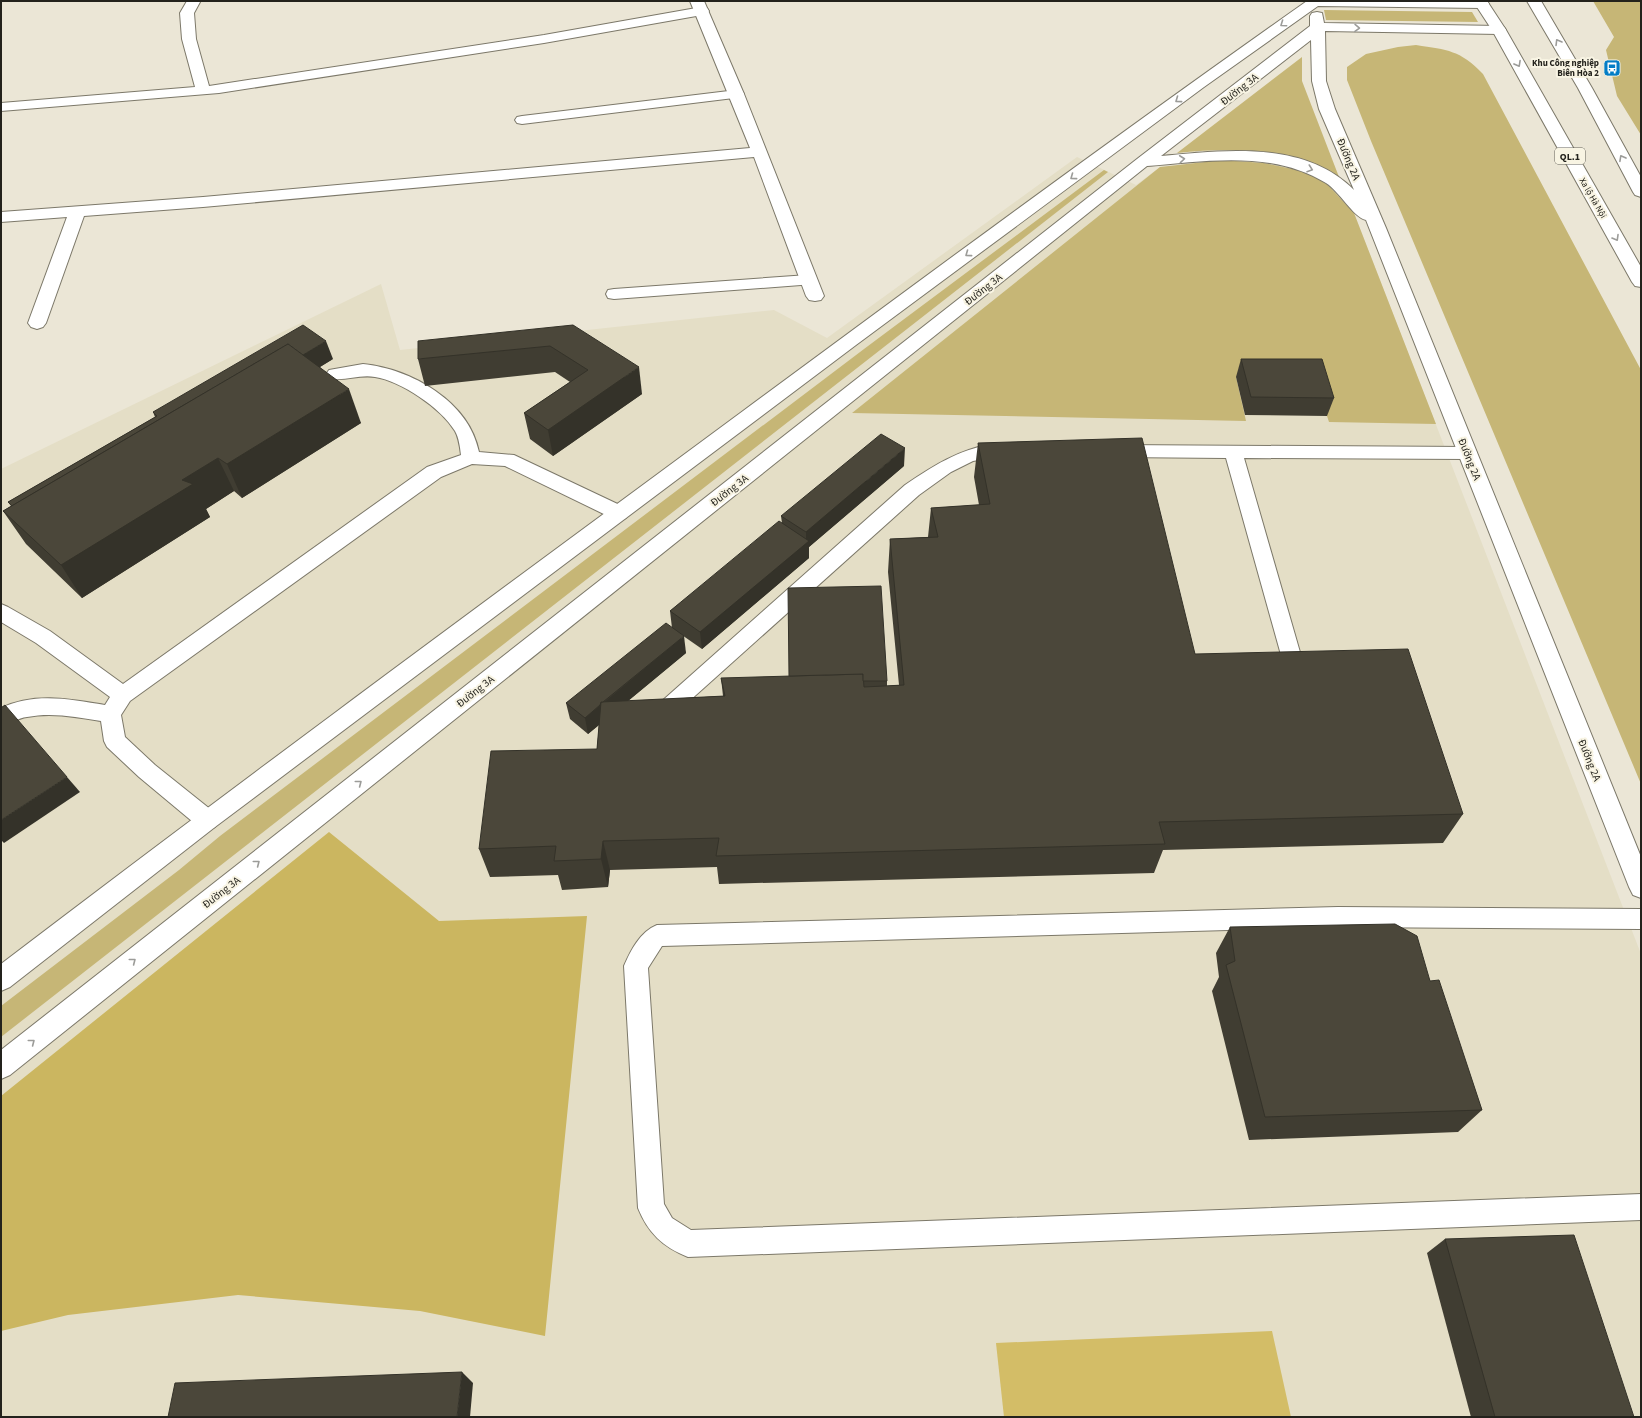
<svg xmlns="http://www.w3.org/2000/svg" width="1642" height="1418" font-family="'Source Sans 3',sans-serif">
<rect width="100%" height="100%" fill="#ebe6d6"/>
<polygon fill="#e4dec6" points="1077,157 1136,185 1160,167 1264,163 1297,170 1327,184 1354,213 1641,954 1641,1417 1,1417 1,469 381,284 400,350 774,310 827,338"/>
<g fill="#c6b676">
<polygon points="1593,1 1641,1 1641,135 1617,96 1606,50 1614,37"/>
<polygon points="1324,10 1472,12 1478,22 1326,20"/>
<path d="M1416 45C1448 50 1460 50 1483 74L1641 370V784L1371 141 1347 80V67L1366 54 1398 47Z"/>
<path d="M1302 57V81L1339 177C1294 146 1229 148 1177 153Z"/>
<polygon points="1222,160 1264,163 1297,170 1313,176 1327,184 1354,213 1436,424 1329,422 1327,416 1236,377 1246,421 852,413 1160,167"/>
<polygon points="1104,170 1108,172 1,1037 1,1006 179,870 220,836 864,349"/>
</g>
<polygon fill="#cbb660" points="329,832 439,921 587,916 545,1336 420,1311 238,1295 68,1315 1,1331 1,1096"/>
<polygon fill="#d3bd67" points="1272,1331 1291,1417 1004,1417 996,1343"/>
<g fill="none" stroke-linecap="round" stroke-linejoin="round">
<g stroke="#7c7869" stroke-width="2">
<g id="service">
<polygon points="187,1 200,2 194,13 196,39 209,86 544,35 702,7 707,8 709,11 707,14 702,15 544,43 219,93 1,111 1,103 195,87 182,39 180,13"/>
<polygon points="737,90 742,91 744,94 742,97 522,124 517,123 515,120 517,117 522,116"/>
<polygon points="808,275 814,276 816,280 814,284 614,299 608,298 606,294 608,290 614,289"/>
<path d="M363 364C411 369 469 401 479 452L514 455 626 508 628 513 626 518 619 520 612 518 505 466 472 464 441 477 130 701 121 715 125 737 155 765 215 813 218 820 215 827 207 830 199 827 139 777 107 747 104 741 101 721C77 717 51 712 27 717 18 718 10 724 1 727V708C34 692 70 699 105 705L110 697 36 643 1 622V604L8 607 50 631 123 684 427 467 461 455C460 447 459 438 455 431 441 408 401 381 375 377 359 374 343 382 329 378L326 374 329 370Z"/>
<path d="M992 444H1006L1012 446 1015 450 1012 454 973 461 951 472 919 495 667 721 660 724 653 721 649 715 653 709 905 485C933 466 958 450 992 444Z"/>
<polygon points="1117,445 1468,447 1474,448 1477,453 1474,458 1468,459 1244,458 1308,680 1305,686 1298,688 1291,686 1288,680 1226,458 1117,457 1111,456 1108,451 1111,446"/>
<path d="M1338 907 1641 909V929L1338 927 662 946 648 968 664 1204 672 1218 691 1230 1641 1194V1220L688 1257C663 1247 648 1233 638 1208L624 966C631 950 640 932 657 925Z"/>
</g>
</g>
<g stroke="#7c7869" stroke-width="2">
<polygon id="minor" points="690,1 704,1 744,94 824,296 821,300 815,301 809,300 806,296 754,157 203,207 84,216 46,323 43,327 37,329 31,327 28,323 67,217 1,222 1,212 203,197 750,148"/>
</g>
<g stroke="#7c7869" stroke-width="2">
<g id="tertiary">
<path d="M1307 1H1487L1489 4 1487 7 1482 8 1318 6 1204 87 856 345 215 827 10 987 1 991V964C224 794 449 628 674 462 884 307 1094 151 1307 1Z"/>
<path d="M1317 12 1322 13 1324 23 1499 26 1504 27 1506 30 1504 33 1499 34 1325 31 1326 81 1335 109 1386 228 1641 857V898L1633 895 1629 887 1366 220C1353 217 1340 192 1326 183 1272 150 1207 161 1147 166L10 1075 1 1079V1050L1137 159 1310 26V16L1312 13ZM1311 40 1312 81 1319 109 1354 190C1305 140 1224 150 1161 156Z"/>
</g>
</g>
<g stroke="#7c7869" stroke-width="2">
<g id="trunk">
<polygon points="1473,1 1487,1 1506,30 1641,267 1641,287 1635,286 1632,282 1492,30"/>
<polygon points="1527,1 1541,1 1592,88 1641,177 1641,197 1635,195 1633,192 1578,88"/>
</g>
</g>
<use href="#service" fill="#fff" fill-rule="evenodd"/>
<use href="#minor" fill="#fff" fill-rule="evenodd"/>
<use href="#tertiary" fill="#fff" fill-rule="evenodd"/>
<use href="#trunk" fill="#fff" fill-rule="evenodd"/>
</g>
<g fill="#403d32">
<polygon points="573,325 642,394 553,456 530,439 524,413 570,382 555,372 425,386 418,359"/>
<polygon points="333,359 320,367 361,423 242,498 234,491 206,509 210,517 82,598 26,544 3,511 11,506 8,502 155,417 153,412"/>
<polygon points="1241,359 1334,398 1327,416 1245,415 1236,377"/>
<polygon points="978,443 1195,654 1463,814 1443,843 1163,850 1154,873 719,884 717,867 610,870 608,887 562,890 558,875 490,877 479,849 597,749 599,725 588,734 570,719 566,703 672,628 670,611 782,523 781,516 904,466 809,547 809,558 702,649 679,633 686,653 628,701 723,696 721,678 887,681 887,686 899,685 888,572 890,539 928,537 931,508 979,505 974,477"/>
<polygon points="1230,927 1430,981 1482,1110 1458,1132 1249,1140 1212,991 1219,977 1216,953"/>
<polygon points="1445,1239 1634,1417 1471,1417 1427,1253"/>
</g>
<g fill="#343229">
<polygon points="326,341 333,359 38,537 26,519"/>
<polygon points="639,367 642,394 553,456 548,430"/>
<polygon points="349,389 361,423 242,498 227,464"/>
<polygon points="905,448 904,466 809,547 809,558 702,649 700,632 806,543 806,532"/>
<polygon points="218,458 234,491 206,509 210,517 82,598 61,565 182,480"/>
<polygon points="684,636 686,653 588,734 585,718"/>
<polygon points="67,777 80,792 4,843 1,840 1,820"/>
<polygon points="603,841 610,870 608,887 601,859"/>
<polygon points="462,1372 473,1383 470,1417 457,1417"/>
</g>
<g fill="#4b473a" stroke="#343229">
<polygon points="303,325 326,341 303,355 288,344 12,506 8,502 157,416 153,412"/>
<polygon points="573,325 639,367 548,430 524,413 588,370 550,346 418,359 418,341"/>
<polygon points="288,344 349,389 227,464 218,458 182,480 193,484 61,565 3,511"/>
<polygon points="1241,359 1322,359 1334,398 1251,397"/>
<polygon points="881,434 905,448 806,532 781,516"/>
<polygon points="1142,438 1195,654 1408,649 1463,814 1159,822 1165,844 716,856 719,838 603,841 601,859 554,861 556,846 479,849 491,751 597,749 601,702 725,696 721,678 863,674 864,687 904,685 890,539 938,537 931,508 990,504 978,443"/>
<polygon points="779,521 809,541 700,632 670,611"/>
<polygon points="881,586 887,681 863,681 863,674 789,676 788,588"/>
<polygon points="666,623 684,636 603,702 601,702 600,705 585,718 566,703"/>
<polygon points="5,705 67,777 1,820 1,708"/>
<polygon points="1395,924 1417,936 1430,981 1439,980 1482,1110 1265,1117 1226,965 1235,961 1230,927"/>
<polygon points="1574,1235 1634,1417 1495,1417 1445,1239"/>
<polygon points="462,1372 457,1417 168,1417 175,1383"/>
</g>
<defs><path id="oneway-chevron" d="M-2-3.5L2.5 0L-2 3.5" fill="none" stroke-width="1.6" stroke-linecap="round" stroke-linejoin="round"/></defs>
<g stroke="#9c9c99">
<use href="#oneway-chevron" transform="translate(1283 24) rotate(145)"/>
<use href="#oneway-chevron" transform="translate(1357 28) rotate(1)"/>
<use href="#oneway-chevron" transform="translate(1558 42) rotate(-121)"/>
<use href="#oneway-chevron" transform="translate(1518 64) rotate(61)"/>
<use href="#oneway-chevron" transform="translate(1178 100) rotate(144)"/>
<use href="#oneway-chevron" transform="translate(1622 158) rotate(-119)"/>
<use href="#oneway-chevron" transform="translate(1182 159) rotate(-6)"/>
<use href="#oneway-chevron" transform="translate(1310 169) rotate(19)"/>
<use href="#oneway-chevron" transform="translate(1073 177) rotate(144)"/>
<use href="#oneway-chevron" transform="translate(1616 238) rotate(60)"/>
<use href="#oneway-chevron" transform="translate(968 254) rotate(144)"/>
<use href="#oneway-chevron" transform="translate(359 783) rotate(-38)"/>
<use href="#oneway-chevron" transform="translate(257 863) rotate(-38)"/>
<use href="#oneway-chevron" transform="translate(133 961) rotate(-38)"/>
<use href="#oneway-chevron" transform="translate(32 1042) rotate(-38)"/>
</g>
<defs>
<g id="bus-square" transform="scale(0.9)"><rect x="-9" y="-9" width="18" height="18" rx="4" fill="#037dc6" stroke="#f8f4e3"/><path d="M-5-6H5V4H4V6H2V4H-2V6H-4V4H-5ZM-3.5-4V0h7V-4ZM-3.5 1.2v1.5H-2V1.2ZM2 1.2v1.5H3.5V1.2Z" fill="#fff"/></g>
</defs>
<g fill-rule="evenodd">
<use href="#bus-square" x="1612" y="68"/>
</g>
<g text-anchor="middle" stroke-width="4" stroke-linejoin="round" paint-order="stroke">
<g font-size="9" font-weight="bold" fill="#23221c" stroke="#f8f4e3" text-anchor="end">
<text x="1599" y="66">Khu Công nghiệp<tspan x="1599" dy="10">Biên Hòa 2</tspan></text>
</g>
<g font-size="9" fill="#23221c" stroke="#f8f4e3">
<text transform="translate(1593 198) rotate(60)" y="3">Xa lộ Hà Nội</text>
</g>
<rect fill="#f8f4e3" stroke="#636158" stroke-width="1" x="1555" y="148" width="30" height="16" rx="3"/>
<g font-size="10" font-weight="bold" fill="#23221c">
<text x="1570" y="160">QL.1</text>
</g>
<g font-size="11" fill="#23221c" stroke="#f8f4e3">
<text transform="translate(1239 89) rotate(-38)" y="4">Đường 3A</text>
<text transform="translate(1349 159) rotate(67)" y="4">Đường 2A</text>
<text transform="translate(983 289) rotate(-38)" y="4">Đường 3A</text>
<text transform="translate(1470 459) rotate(68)" y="4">Đường 2A</text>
<text transform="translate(729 490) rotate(-38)" y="4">Đường 3A</text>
<text transform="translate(475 691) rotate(-38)" y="4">Đường 3A</text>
<text transform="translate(1590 760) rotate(68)" y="4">Đường 2A</text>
<text transform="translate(221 892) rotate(-38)" y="4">Đường 3A</text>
</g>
</g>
<rect width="1642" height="1418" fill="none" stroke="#23221c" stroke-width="4"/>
</svg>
